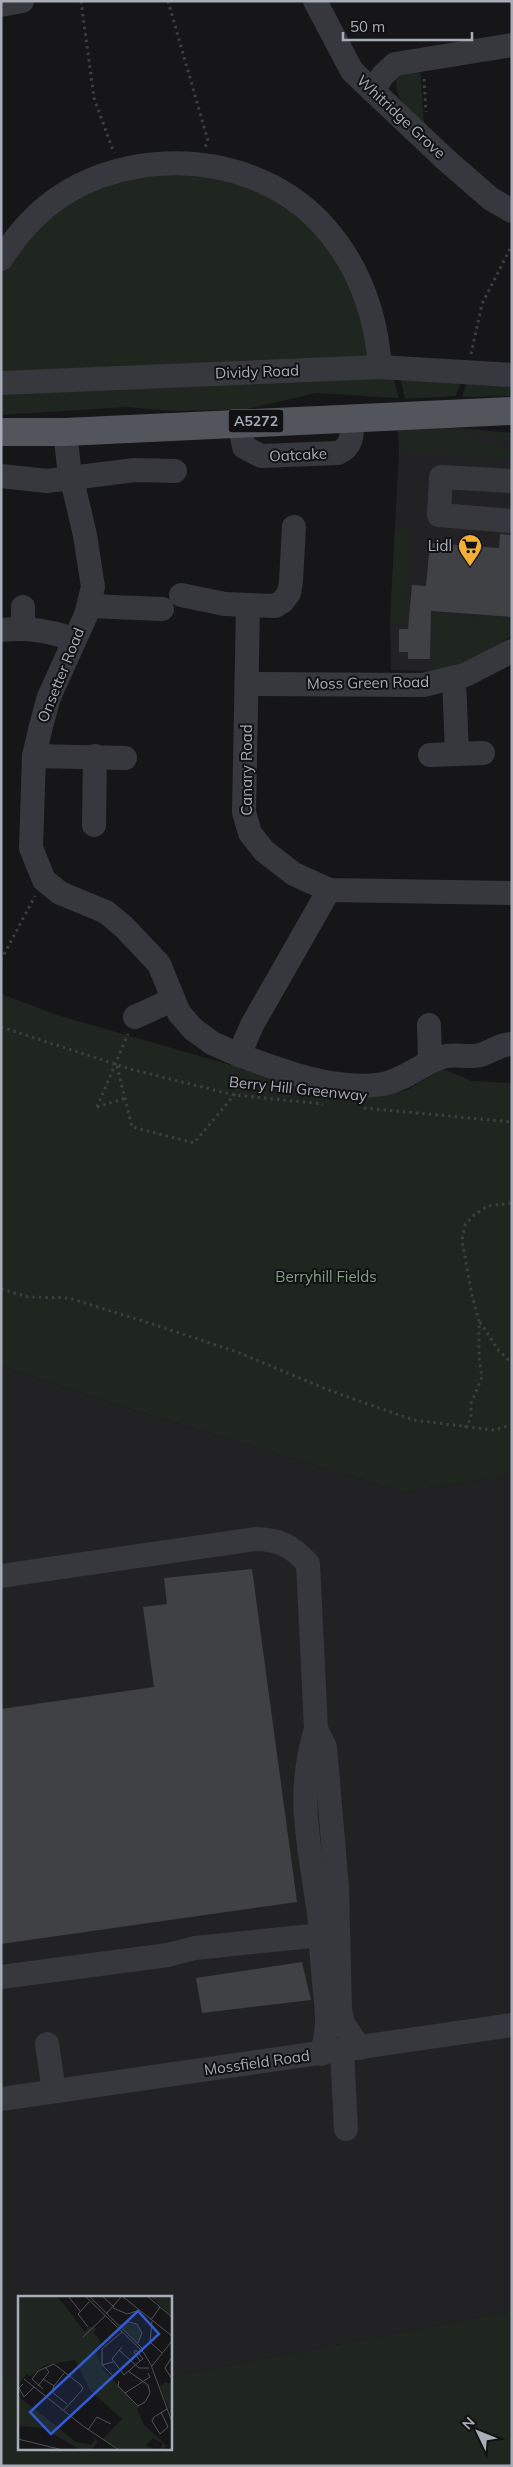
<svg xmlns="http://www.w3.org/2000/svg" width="513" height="2467" font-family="Mulish,sans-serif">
<rect width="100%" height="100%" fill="#161618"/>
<g fill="#222225">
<polygon points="461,428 512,433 512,636 479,657 432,671 391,670 390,622 399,450 398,430"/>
<polygon points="1,1366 127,1408 403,1492 512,1475 512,2311 170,2377 170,2297 19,2297 19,2378 1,2378"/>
</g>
<g fill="#1e261f">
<path d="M420 68 424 123C407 108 393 99 397 75Z"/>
<polygon points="199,164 305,208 357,274 380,367 1,384 1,259 80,186"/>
<polygon points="393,376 399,398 316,393 247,409 174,411 125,407 1,415 1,392"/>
<polygon points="400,377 462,379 456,396 405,399"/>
<polygon points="468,379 512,384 512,396 462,397"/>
<polygon points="461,428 461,434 512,451 512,459 399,450 398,430"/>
<polygon points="466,430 512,433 512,443"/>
<polygon points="395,529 411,530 406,611 512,620 512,636 462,665 432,671 433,623 390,622"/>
<polygon points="1,994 57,1015 234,1066 295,1086 378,1096 407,1090 443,1069 472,1081 512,1083 512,1475 403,1492 127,1408 1,1366"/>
<polygon points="512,2311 512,2466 1,2466 1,2378 19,2378 19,2448 170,2448 170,2377"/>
</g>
<g fill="#404145">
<polygon points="500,534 512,535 512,617 431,611 430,659 408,659 408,652 399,652 399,629 408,629 412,585 426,586 430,543 499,548"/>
<polygon points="252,1569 297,1902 1,1944 1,1709 154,1687 143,1607 167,1604 164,1578"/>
<polygon points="302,1962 311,2000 202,2013 196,1978"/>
</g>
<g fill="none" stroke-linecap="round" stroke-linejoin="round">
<g stroke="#3d3f44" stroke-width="3" stroke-dasharray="2.5 4" stroke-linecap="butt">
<polyline points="81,1 94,98 114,153"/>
<polyline points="168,1 208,141 205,147"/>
<polyline points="424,79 426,112"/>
<polyline points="471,354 482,304 512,245"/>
<polyline points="1,960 35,896"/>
<polyline points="1,1027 130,1069 234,1095 323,1104"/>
<polyline points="117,1066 132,1127 194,1143 234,1095 240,1077"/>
<polyline points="97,1107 128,1034"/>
<polyline points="97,1107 126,1098"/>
<polyline points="364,1108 512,1122"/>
<polyline points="1,1289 28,1297 69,1298 149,1323 237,1352 331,1391 413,1420 493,1430 512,1425"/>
<polyline points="480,1322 499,1351 512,1363"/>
<polyline points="465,1428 471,1418 471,1403 482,1377 479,1358 479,1321 472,1296 462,1240 465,1225 474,1215 488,1206 512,1203"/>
</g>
<g stroke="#37383d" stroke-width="24">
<polyline points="315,1 352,71 445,159 491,199 512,211"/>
<polyline points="1,5 22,1"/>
<polyline points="373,91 383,75 395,64 512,45"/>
<path d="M1 259C11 244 21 230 34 218 108 144 246 145 319 221 358 262 376 312 380 367"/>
<polyline points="1,383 380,367 512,375"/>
<path d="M239 422 244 447 261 456 338 453C354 446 352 432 352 417"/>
<polyline points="65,432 69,467 85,535 93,587 86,615 49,697 41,726 34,756 31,848 44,880 60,893 106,912 124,927 159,964 179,1013 193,1029 212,1043 239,1055 252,1025 329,890"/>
<polyline points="1,476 47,481 135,470 175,471"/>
<polyline points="512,481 441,477 439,515 512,521"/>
<polyline points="181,595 225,604 275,606 283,601 289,593 291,581 294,527"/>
<polyline points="248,605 244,812 250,833 264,851 294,874 329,890 512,893"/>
<polyline points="89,606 162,609"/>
<polyline points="23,607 23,627"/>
<path d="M1 630C28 627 48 631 74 639"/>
<polyline points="454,678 457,754"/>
<polyline points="247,684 423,685 465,675 512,651"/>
<polyline points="430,755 483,753"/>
<polyline points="34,756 125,758"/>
<polyline points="94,825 95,756"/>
<polyline points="135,1017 172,1000"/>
<polyline points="429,1025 430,1062"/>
<path d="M239 1055C284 1071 334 1092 383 1084 405 1080 421 1064 442 1057 454 1053 468 1058 480 1055 491 1052 500 1044 512 1044"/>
<path d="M1 1576 255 1539C278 1539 293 1546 308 1564L316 1729C295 1797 310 1846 319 1914 321 1933 321 1952 323 1971 325 2003 332 2022 321 2054"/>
<polyline points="316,1729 325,1747 337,1887 340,2010 343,2023 359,2048"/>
<polyline points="1,1977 168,1955 195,1948 321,1935"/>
<polyline points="47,2044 54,2091"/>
<polyline points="342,2051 346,2129"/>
<polyline points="1,2099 512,2025"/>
</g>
<polyline stroke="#53555c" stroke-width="28" points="1,432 65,432 512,411"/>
</g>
<defs>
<g id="supermarket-pin" transform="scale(1.25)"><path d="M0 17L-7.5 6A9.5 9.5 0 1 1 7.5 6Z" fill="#f2b134" stroke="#111113"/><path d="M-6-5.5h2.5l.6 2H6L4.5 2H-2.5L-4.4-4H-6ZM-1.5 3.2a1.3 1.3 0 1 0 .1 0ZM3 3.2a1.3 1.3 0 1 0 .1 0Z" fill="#111"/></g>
</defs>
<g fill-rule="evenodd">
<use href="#supermarket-pin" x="470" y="546"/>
</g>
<g text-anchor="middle" stroke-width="4" stroke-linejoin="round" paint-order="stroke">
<rect fill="#111113" stroke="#7b7e86" stroke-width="1" x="228.5" y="409.5" width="55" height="23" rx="4"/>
<g font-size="14" font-weight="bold" fill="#a8adb8">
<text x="256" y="426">A5272</text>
</g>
<g font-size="15" fill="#a8adb8" stroke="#111113">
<text transform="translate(401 117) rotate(43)" y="5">Whitridge Grove</text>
<text transform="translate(257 372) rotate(-2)" y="5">Dividy Road</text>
<text transform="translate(298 455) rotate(-3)" y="5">Oatcake</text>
<text transform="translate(61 675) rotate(-68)" y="5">Onsetter Road</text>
<text transform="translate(368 683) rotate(-1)" y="5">Moss Green Road</text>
<text transform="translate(247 770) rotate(-90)" y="5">Canary Road</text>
<text transform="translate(298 1089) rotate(6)" y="5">Berry Hill Greenway</text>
<text transform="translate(257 2063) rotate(-8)" y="5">Mossfield Road</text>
</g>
<g font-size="15" fill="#a8adb8" stroke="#111113" text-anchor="end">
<text x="452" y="551">Lidl</text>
</g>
<g font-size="15" fill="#7fa381" stroke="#111113">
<text x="326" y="1282">Berryhill Fields</text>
</g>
</g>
<g transform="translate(18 2296)">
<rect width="154" height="154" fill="#161618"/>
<path d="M0 0H39L67 36 71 30 78 32 76 37 83 46 77 55 85 73 121 111 119 113 126 129 149 150 143 154 144 147 135 142 128 149 136 154H103L85 143 104 123 72 94 57 64 27 69 12 80 9 78 0 89ZM131 0H154V20L141 8ZM104 28H118L124 37 120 47 102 30ZM147 86 154 88V121L142 91ZM0 100 58 146 74 149 78 141 79 147 73 154H63L25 132 0 130Z" fill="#1e261f"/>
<path fill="none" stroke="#505258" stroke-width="1" d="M50 0 62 15M67 0 126 57 133 69 154 126M71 0 124 52M84 0 96 11M104 0 154 40M129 0 154 21M95 12 109 18 119 15M88 18 104 0M133 24 142 11M134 25 132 46 144 57M102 30 111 26 119 28 124 37 120 47M70 31 60 18 71 6M65 41 87 20M104 51 94 63 106 79 122 65M101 54 121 72H131M118 54 125 63 122 65 116 56ZM154 61 147 72 154 83M95 66 84 69V53L104 36M84 69 96 81M134 70 154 45M6 83 65 130 101 154M25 83 36 90 47 76M101 85 100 90 120 110 127 106 132 97 130 89 110 75M5 88 1 92 6 101 16 91M20 90 31 76 27 71M36 90 34 96 49 108M25 93 14 83 20 75 36 68 63 89 65 93 45 115M107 97 132 81 130 77M143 116 150 131 142 138 134 125 136 121 149 113M70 134 79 121 93 128M0 143 45 154"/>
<path fill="#325cd3" fill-opacity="0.15" stroke="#325cd3" stroke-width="2.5" d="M120 15 141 38 33 138 12 116Z"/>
<rect width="154" height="154" fill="none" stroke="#a8adb8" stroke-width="2.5"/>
</g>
<rect width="513" height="2467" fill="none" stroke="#a8adb8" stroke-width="5"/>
<g transform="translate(478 2432) rotate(313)" stroke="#111113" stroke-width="4" paint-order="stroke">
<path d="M0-4L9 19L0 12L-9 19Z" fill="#a8adb8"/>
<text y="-8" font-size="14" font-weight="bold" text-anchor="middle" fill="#a8adb8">N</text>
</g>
<path d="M343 32v8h129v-8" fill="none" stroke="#a8adb8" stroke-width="2.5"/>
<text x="350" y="32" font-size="15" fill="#a8adb8" stroke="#111113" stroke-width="4" paint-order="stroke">50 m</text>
</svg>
